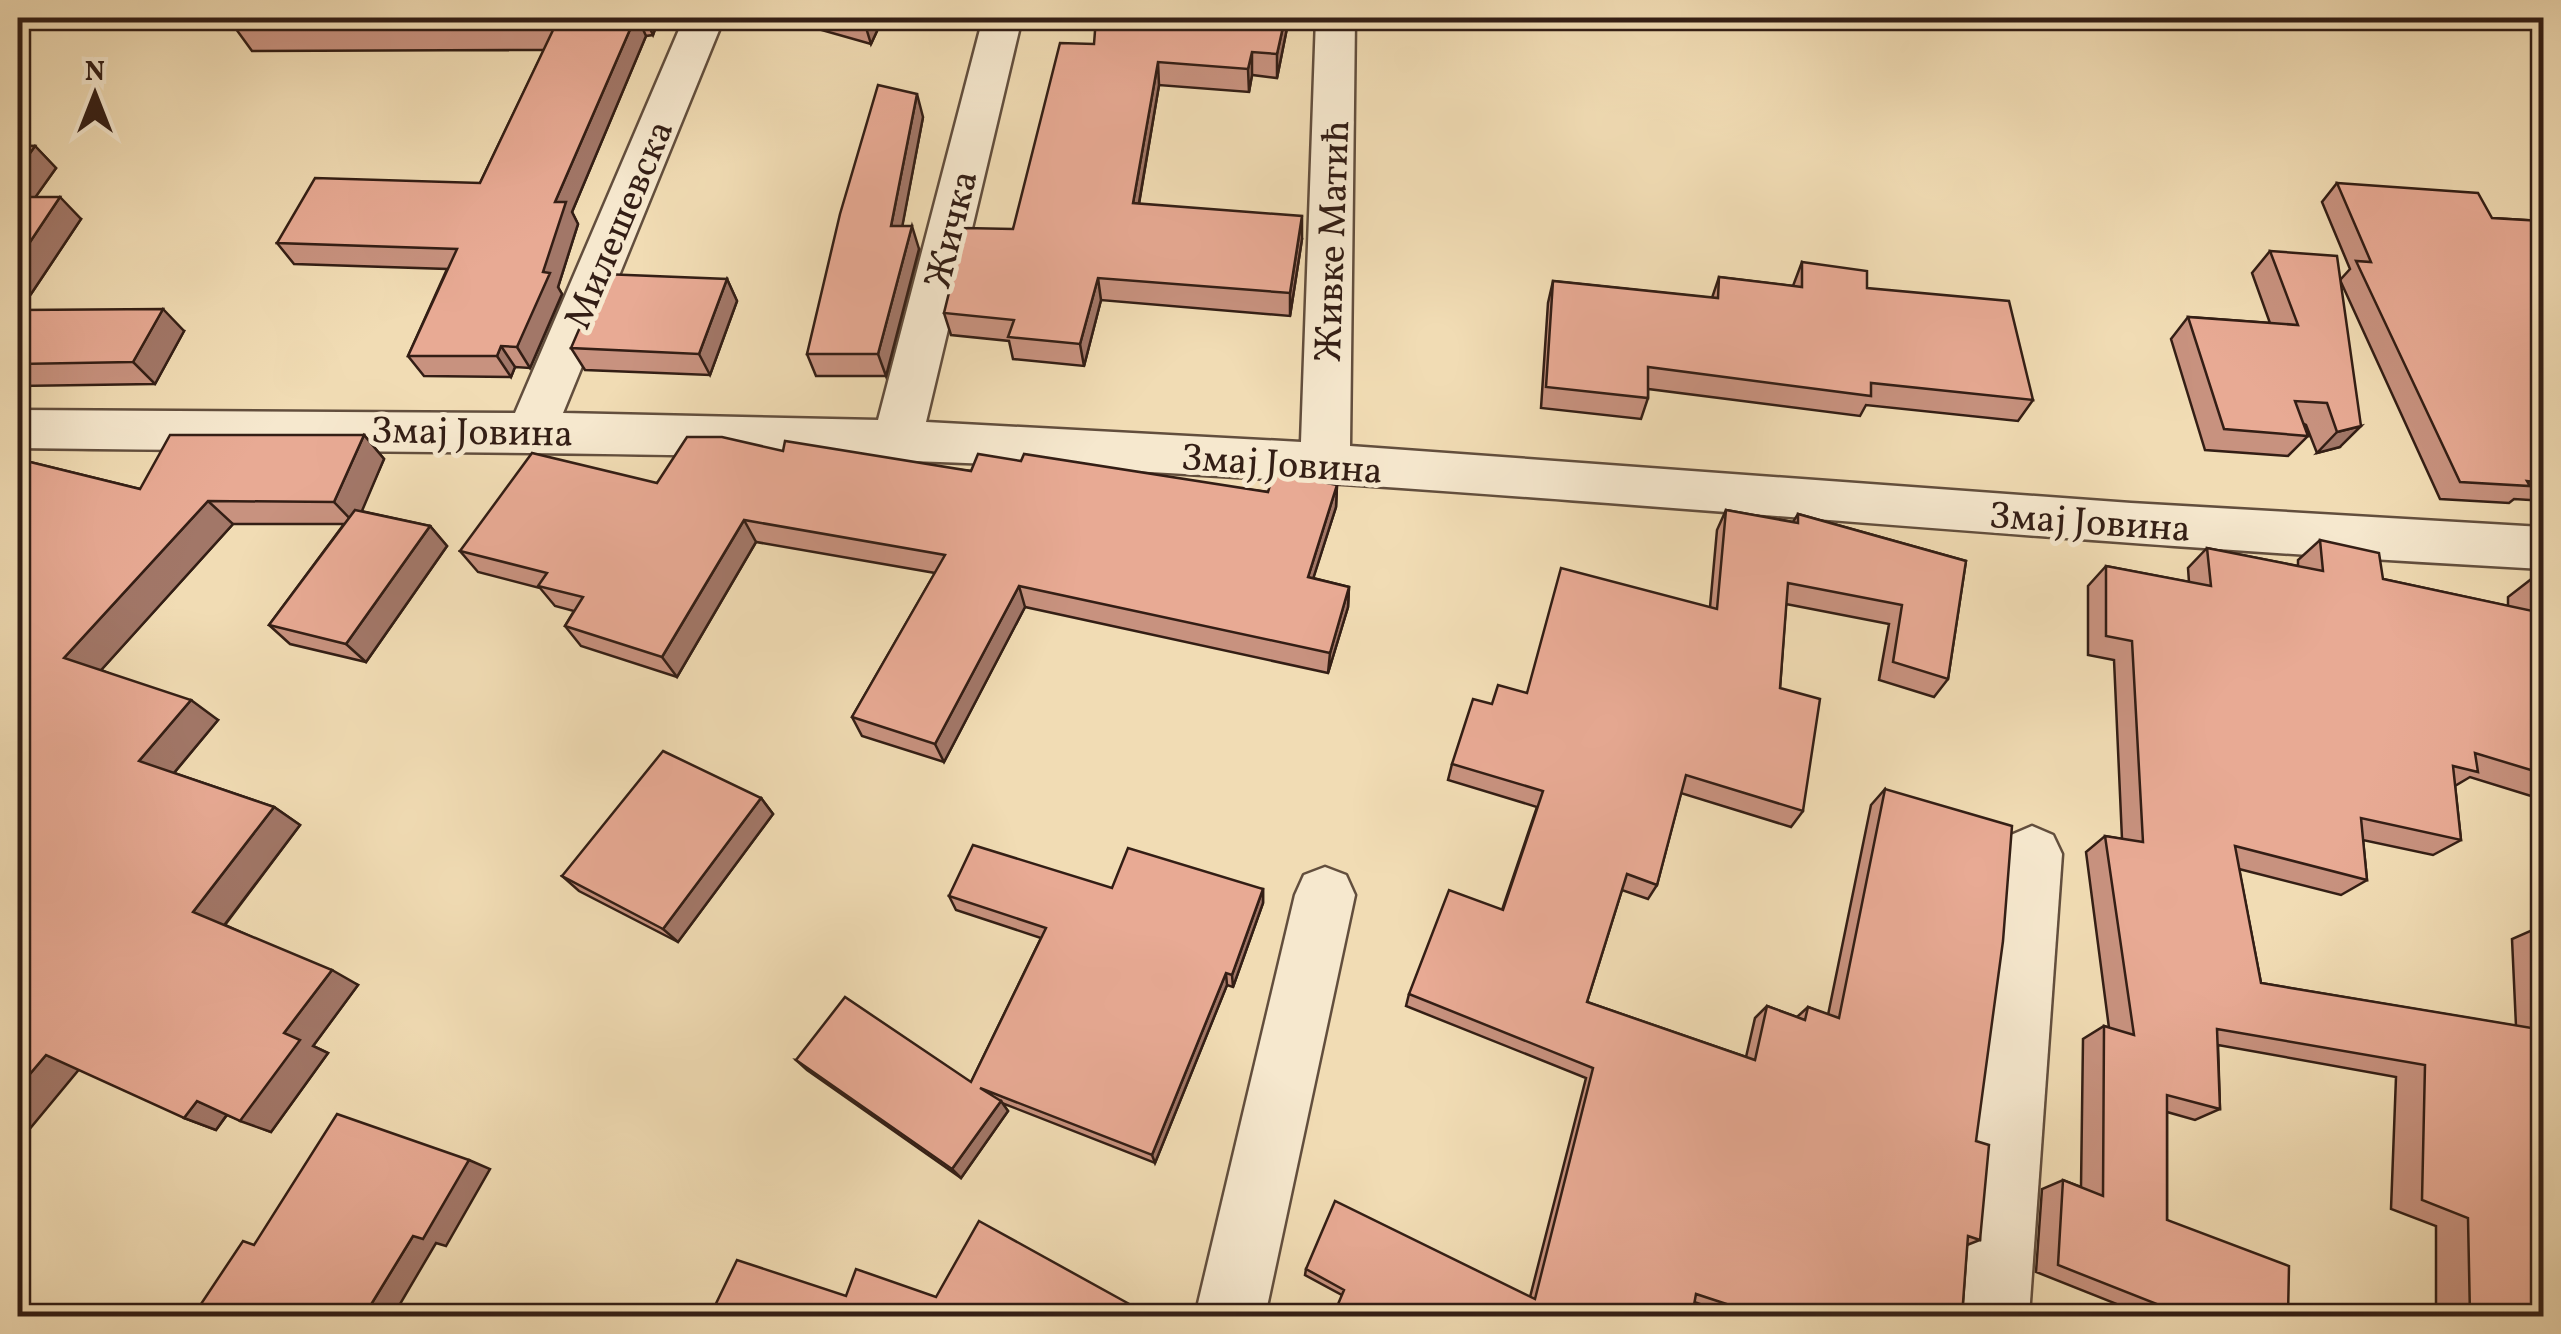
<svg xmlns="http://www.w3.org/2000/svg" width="2561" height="1334" font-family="Vollkorn,serif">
<rect width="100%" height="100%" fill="#f1dcb4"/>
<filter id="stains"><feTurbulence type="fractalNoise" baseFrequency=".002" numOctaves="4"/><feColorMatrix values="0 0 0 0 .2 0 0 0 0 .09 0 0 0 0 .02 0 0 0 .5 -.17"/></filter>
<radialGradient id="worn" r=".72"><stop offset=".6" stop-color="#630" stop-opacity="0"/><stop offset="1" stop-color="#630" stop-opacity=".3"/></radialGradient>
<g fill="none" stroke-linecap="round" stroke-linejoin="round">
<g stroke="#624e3d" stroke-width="5">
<g id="minor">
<path d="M684 18H724L563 413 878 420 983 18H1022L926 422 1301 442 1316 18H1355L1350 446 2131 503 2544 527V569C2061 544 1580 495 1098 469 738 450 378 453 18 448V410L515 413Z"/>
<polygon points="2032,826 2053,835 2062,854 2029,1316 1959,1316 2002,854 2011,835"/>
<polygon points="1325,867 1346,875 1355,895 1265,1316 1195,1316 1295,895 1304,875"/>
</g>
</g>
<use href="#minor" fill="#f6e8ce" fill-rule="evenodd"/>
</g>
<g fill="#c8927f" stroke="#331e15" stroke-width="2.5">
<polygon points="244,18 659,18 653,35 646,36 572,212 578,224 558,287 562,294 530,368 515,367 511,377 424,376 408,356 447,269 294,264 277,243 480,183 544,50 252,51 236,29"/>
<polygon points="809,18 883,18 871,44 811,27"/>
<polygon points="1289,18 1277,78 1252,75 1249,92 1159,85 1139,204 1302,239 1290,316 1101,300 1084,366 1013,359 1009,341 951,335 944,313 1013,229 1094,44"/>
<polygon points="923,117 902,226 919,249 886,376 816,376 807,354"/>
<polygon points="18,146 35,146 56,168 35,197 81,219 31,294 18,294"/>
<polygon points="2337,183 2492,218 2544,221 2544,501 2514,499 2509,503 2440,499 2340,280 2340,447 2317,453 2306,425 2304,424 2308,436 2288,456 2205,450 2171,339 2188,317 2270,323 2252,273 2270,251 2340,280 2350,269 2322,202"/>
<polygon points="1802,262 1867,288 2033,400 2018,421 1866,405 1860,416 1648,389 1648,398 1641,419 1541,408 1548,303 1553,281 1712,298 1719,277 1793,286"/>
<polygon points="727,279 737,301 710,375 585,370 571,348"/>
<polygon points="18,310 184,331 155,384 18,386"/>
<polygon points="364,435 384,459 361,511 430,526 447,546 366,662 290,644 269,625 344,524 233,524 101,670 218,720 174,773 274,807 300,825 225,925 358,985 313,1046 328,1053 271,1132 227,1115 216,1130 184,1118 18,459 140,489"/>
<polygon points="783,451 971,471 1021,461 1268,492 1337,485 1336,507 1313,578 1349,587 1348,607 1328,673 1025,607 944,762 862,736 852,717 935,573 756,542 677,677 581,646 565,626 574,611 555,606 540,588 478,572 460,551 657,483"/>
<polygon points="1726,510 1793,522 1798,514 1966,561 1948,679 1934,697 1879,680 1889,624 1786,604 1780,688 1803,811 1791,827 1681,793 1657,885 1648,899 1622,890 1587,1002 1746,1057 1755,1018 1767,1006 1797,1017 1808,1007 1828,1015 1871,805 1885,789 1976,1141 1980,1240 1967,1245 1962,1316 1735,1316 1694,1302 1692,1316 1432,1316 1342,1295 1305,1275 1306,1269 1530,1297 1586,1078 1406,1006 1409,994 1502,910 1537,807 1448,780 1452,764 1492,704 1526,693 1710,607 1717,530"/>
<polygon points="2320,540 2383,579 2508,606 2508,597 2534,577 2544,580 2544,800 2470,777 2455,786 2461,840 2433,855 2363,840 2367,880 2341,895 2239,869 2261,983 2516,1026 2512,939 2544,925 2544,1316 2436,1316 2436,1226 2391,1209 2396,1077 2218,1045 2220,1109 2195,1120 2167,1112 2167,1220 2288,1316 2142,1316 2142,1314 2036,1272 2042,1189 2063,1180 2081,1187 2083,1039 2104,1026 2109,1028 2086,852 2105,836 2122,839 2114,660 2088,655 2088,586 2106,566 2189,582 2188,568 2207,548 2298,566 2298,560"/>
<polygon points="761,798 773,814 678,942 579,891 562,876"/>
<polygon points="1112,888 1263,889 1263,903 1233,987 1227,985 1155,1163 1002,1103 1008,1111 961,1178 807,1070 796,1060 971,1082 1041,938 956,910 949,896"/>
</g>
<g fill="#a27768" stroke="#331e15" stroke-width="2.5">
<polygon points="635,18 638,18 646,36 572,212 578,224 558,287 562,294 530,368 517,347 543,272 555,202"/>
<polygon points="645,18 659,18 653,35"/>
<polygon points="866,18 883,18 871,44 864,21"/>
<polygon points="1285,18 1289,18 1277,78 1277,54"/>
<polygon points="1252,52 1252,75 1249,92 1248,69"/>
<polygon points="1158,62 1159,85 1135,226 1133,203"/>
<polygon points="917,94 923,117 898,249 891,226"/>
<polygon points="35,146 56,168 20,219 18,216 18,170"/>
<polygon points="60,197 81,219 31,294 18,281 18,260"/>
<polygon points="1302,216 1302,239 1290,316 1290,293"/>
<polygon points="912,226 919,249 886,376 878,354"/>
<polygon points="1098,278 1101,300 1084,366 1080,344"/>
<polygon points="727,279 737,301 710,375 699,354"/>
<polygon points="163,309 184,331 155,384 133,362"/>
<polygon points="501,346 515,367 511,377 497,356"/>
<polygon points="2361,426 2340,447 2317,453 2337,432"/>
<polygon points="364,435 384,459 356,525 334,502"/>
<polygon points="1337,485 1336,507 1307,598 1308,577"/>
<polygon points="208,501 233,524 93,679 64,658"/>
<polygon points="744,520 756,542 677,677 662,657"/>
<polygon points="430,526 447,546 366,662 346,644"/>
<polygon points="1019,586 1025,607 944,762 935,744"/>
<polygon points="1349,587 1348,607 1328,673 1330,653"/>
<polygon points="191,700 218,720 168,780 139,761"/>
<polygon points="761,798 773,814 678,942 663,929"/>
<polygon points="274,807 300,825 222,928 193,912"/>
<polygon points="1263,889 1263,903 1233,987 1232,975"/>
<polygon points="332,970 358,985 313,1046 328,1053 271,1132 240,1121 284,1033"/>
<polygon points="1226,973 1227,985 1155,1163 1152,1155"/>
<polygon points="46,1055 81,1067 18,1143 18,1088"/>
<polygon points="197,1101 228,1113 216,1130 184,1118"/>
<polygon points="1001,1101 1008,1111 961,1178 952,1169"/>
<polygon points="469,1160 490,1169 446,1246 436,1243 393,1316 364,1316 413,1236"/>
</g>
<g fill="#e8aa94" stroke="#331e15" stroke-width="2.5">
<polygon points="244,18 635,18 555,202 566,202 543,272 550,273 517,347 501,346 497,356 408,356 457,249 277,243 315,178 480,183 554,28 236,29"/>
<polygon points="1096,18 1285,18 1277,54 1252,52 1248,69 1158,62 1133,203 1302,216 1290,293 1098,278 1080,344 1008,337 1014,320 944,313 965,228 1013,229 1060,43 1094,44"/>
<polygon points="878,85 917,94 891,226 912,226 878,354 807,354 840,214"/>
<polygon points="18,146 35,146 18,170"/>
<polygon points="2337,183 2478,193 2492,218 2544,221 2544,483 2527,481 2530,486 2460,482 2356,261 2371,262"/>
<polygon points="18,197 60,197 18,260"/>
<polygon points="2270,251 2337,256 2361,426 2337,432 2327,403 2295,401 2308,436 2224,429 2188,317 2298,325"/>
<polygon points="1802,262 1867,271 1867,288 2009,301 2033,400 1871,383 1871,396 1648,367 1648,398 1546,387 1553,281 1718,298 1719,277 1802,287"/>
<polygon points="603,274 727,279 699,354 571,348"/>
<polygon points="163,309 133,362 18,364 18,310"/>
<polygon points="170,435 364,435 334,502 208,501 64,658 191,700 139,761 274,807 193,912 332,970 284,1033 300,1040 240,1121 197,1101 184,1118 46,1055 18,1088 18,459 140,489"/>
<polygon points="687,437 722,437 783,451 785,441 971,471 978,454 1021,461 1024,454 1268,492 1274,472 1337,485 1308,577 1349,587 1330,653 1019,586 935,744 852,717 945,555 744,520 662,657 565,626 583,597 538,586 547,573 460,551 532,453 657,483"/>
<polygon points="355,510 430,526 346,644 269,625"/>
<polygon points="1726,510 1798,523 1798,514 1966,561 1948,679 1893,662 1902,605 1788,583 1780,688 1820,699 1803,811 1686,775 1657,885 1627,874 1587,1002 1755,1060 1767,1006 1805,1020 1808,1007 1839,1018 1885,789 2012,826 2003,941 1976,1141 1989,1145 1980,1240 1968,1236 1962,1316 1763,1316 1696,1294 1692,1316 1450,1316 1432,1309 1429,1316 1333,1316 1344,1290 1306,1269 1335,1201 1535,1299 1593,1068 1409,994 1449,890 1503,910 1543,791 1452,764 1473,699 1492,704 1498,685 1527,693 1561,568 1717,609"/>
<polygon points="2320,540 2379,553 2383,579 2537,612 2534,577 2544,580 2544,774 2475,753 2478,772 2453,766 2461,840 2361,818 2367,880 2235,846 2261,983 2544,1030 2544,1316 2470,1316 2468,1218 2422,1200 2425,1065 2217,1029 2220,1109 2167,1095 2167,1220 2289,1266 2288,1316 2166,1316 2167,1308 2058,1265 2063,1180 2103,1196 2104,1026 2134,1035 2105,836 2143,842 2132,641 2106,636 2106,566 2211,586 2207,548 2323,571"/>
<polygon points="663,751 761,798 663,929 562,876"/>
<polygon points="973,845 1112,888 1128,848 1263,889 1232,975 1226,973 1152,1155 980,1088 1001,1101 952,1169 796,1060 845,997 971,1082 1046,928 949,896"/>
<polygon points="337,1114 469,1160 423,1239 413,1236 364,1316 193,1316 243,1241 254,1245"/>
<polygon points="979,1221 1151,1316 710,1316 737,1260 846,1296 856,1269 936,1297"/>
</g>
<g text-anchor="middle" stroke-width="10" stroke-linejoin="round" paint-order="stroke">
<g font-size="38" fill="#331e15" stroke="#f6e8ce">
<text transform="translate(618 224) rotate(-67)" y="13">Милешевска</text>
<text transform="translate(950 229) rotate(-76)" y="13">Жичка</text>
<text transform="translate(1331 241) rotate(-88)" y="13">Живке Матић</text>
<text transform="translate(472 431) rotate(1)" y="13">Змај Јовина</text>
<text transform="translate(1282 463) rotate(4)" y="13">Змај Јовина</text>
<text transform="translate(2090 521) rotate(4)" y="13">Змај Јовина</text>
</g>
</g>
<rect width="2561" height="1334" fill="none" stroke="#f1dcb4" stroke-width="60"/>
<rect x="20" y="20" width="2521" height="1294" fill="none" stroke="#331e15" stroke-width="5"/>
<rect x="30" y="30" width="2501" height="1274" fill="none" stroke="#331e15" stroke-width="2.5"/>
<g transform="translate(95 95)" stroke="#f6e8ce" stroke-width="8" paint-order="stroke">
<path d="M0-8L18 38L0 25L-18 38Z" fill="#331e15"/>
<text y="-15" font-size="28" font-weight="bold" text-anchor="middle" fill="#331e15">N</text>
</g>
<rect width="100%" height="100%" filter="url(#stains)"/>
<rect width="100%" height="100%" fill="url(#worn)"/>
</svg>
